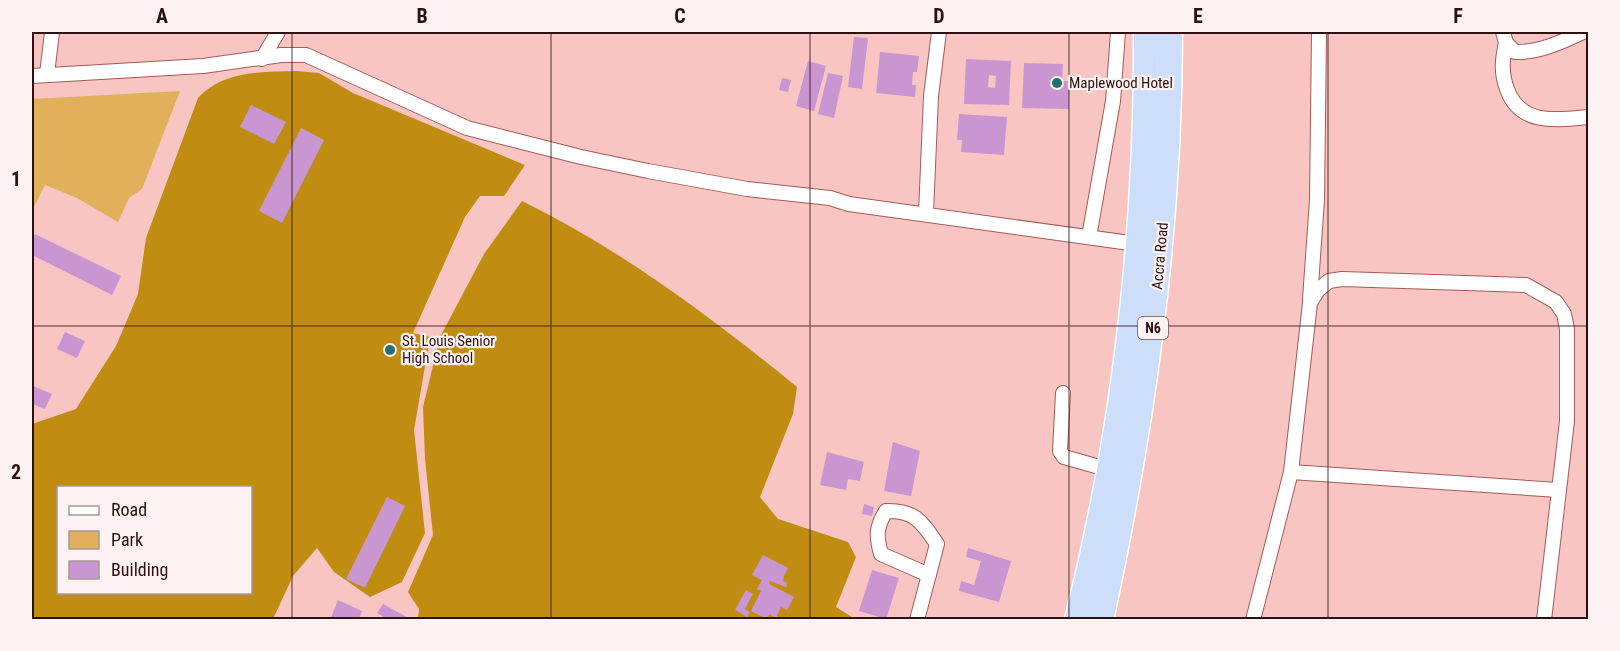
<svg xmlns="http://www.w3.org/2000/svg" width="1620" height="651" font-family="'Roboto Condensed',sans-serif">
<rect width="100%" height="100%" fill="#f8c5c2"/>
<polygon fill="#e0b15a" points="180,91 142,189 129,198 118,222 77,198 45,185 32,211 32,99"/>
<g fill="#c08d12" fill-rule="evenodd">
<path d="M297 71 319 73 353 93 525 165 504 196H480L465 217 413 333 430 337 414 430 425 533 402 582 370 597 334 572 317 548 293 576 273 619H32V424L76 409 116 346 138 294 146 238 198 98C224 70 262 72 297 71ZM58 488H250V592H58Z"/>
<path d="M522 201C622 250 711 317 797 387L793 414 760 497 778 519 848 542 856 557 836 607 855 619H418L419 609 408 592 433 535 425 459 423 407 440 337 484 254Z"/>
</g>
<g fill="#c996d1" fill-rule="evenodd">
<polygon points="854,37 868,38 862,89 848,87"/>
<polygon points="880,52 919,56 917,72 913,72 912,85 916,85 915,97 876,93"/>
<path d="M966 59 1011 61 1009 105 964 104ZM989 75 996 76 995 88 988 87Z"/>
<polygon points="808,61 826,66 814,111 796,106"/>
<polygon points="1024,63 1063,64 1062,81 1069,81 1069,109 1022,108"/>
<polygon points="828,73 843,76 834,118 818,114"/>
<polygon points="782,78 791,80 788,92 779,90"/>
<polygon points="251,105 286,122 274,144 240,127"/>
<polygon points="959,114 1007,117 1004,155 961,152 962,140 957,140"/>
<polygon points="301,128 324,140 282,223 259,211"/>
<polygon points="35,234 121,276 112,295 32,255 32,241"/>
<polygon points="65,332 85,341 77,358 57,349"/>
<polygon points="33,386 52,394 45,409 32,404"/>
<polygon points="893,442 920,451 911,496 884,491"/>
<polygon points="827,452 864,462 860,481 848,479 846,490 820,485"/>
<polygon points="387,497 405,506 365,588 346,579"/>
<polygon points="864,504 874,507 872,516 862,514"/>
<polygon points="968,548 1011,561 999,602 959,591 961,581 974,585 981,561 966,557"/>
<polygon points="763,555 788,568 784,576 783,581 787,583 786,587 770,581 769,584 794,597 787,610 781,607 776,618 769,614 767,619 751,611 761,591 757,589 762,580 752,575"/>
<polygon points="872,570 899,578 886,619 859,611"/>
<polygon points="746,590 753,594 745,609 750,612 747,617 735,610"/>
<polygon points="338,600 362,611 359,620 330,620"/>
<polygon points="383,604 412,620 389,620 377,613"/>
</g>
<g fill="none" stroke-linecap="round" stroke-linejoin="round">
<g stroke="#a65a59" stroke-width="16">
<g id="minor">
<path d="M1503 32 1506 43 1515 52C1538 53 1562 42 1583 32"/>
<path d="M1506 43C1502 60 1501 73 1507 89 1520 126 1557 120 1588 117"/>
<polyline points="262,59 278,32"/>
<polyline points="47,74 52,32"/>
<polyline points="32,76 203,66 281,55 306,55 467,128 581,157 648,171 747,189 830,198 849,204 1137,244"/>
<polyline points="926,213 931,96 939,32"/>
<polyline points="1089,237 1113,101 1118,32"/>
<polyline points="1310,299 1317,200 1319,32"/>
<polyline points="1063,393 1060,451 1064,457 1110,470"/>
<polyline points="1291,472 1558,490"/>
<path d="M917 620 937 544C922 522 915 510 886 511 876 527 876 536 881 554L929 575"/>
<polyline points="1253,620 1291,472 1310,303 1318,290 1329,281 1342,279 1526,285 1556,302 1564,314 1567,329 1567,421 1544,620"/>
</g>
</g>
<g stroke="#fff" stroke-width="27">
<g id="trunk">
<path d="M1077 620C1125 429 1147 228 1146 32"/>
<path d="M1101 620C1143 425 1170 231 1170 32"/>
</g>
</g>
<use href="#minor" stroke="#fff" stroke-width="14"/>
<use href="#trunk" stroke="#ccdefa" stroke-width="24"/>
</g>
<path fill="none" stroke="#2e1010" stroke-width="1.5" stroke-opacity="0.55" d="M292 32V620M551 32V620M810 32V620M1069 32V620M1328 32V620M32 326H1588"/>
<g fill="#236e73" stroke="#fbf2f1" stroke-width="2">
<circle cx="1057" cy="83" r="6"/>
<circle cx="390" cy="350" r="6"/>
</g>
<g text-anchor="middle" stroke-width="4.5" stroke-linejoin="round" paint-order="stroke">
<rect fill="#fbf2f1" stroke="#6c5454" stroke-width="1.5" x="1138" y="317" width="30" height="22" rx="4.5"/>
<g font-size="14" font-weight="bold" fill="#2e1010">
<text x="1153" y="333">N6</text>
</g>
<g font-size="15" fill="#2e1010" stroke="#fbf2f1" text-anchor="start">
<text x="1069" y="88">Maplewood Hotel</text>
<text x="402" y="346">St. Louis Senior<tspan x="402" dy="17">High School</tspan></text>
</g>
<g font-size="15" fill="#2e1010" stroke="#fbf2f1">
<text transform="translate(1160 256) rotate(-85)" y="5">Accra Road</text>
</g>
</g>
<rect width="1620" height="651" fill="none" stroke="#fbf2f1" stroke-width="66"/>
<rect x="57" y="486" width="195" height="108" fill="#fbf2f1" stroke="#a99897" stroke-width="1.5"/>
<rect x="69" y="506" width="30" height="9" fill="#ffffff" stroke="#a99897" stroke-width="1.5"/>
<text x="111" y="516" font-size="18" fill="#2e1010">Road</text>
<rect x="69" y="531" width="30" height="18" fill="#e0b15a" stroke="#a99897" stroke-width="1.5"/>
<text x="111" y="546" font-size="18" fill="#2e1010">Park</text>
<rect x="69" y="561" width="30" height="18" fill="#c996d1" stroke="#a99897" stroke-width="1.5"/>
<text x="111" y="576" font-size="18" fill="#2e1010">Building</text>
<rect x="33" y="33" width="1554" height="585" fill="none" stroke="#2e1010" stroke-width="2"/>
<g font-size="20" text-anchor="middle" font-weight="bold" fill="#2e1010">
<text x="162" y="23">A</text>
<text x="422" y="23">B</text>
<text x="680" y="23">C</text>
<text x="939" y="23">D</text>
<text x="1198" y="23">E</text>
<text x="1458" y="23">F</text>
<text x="16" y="186">1</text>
<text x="16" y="479">2</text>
</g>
</svg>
